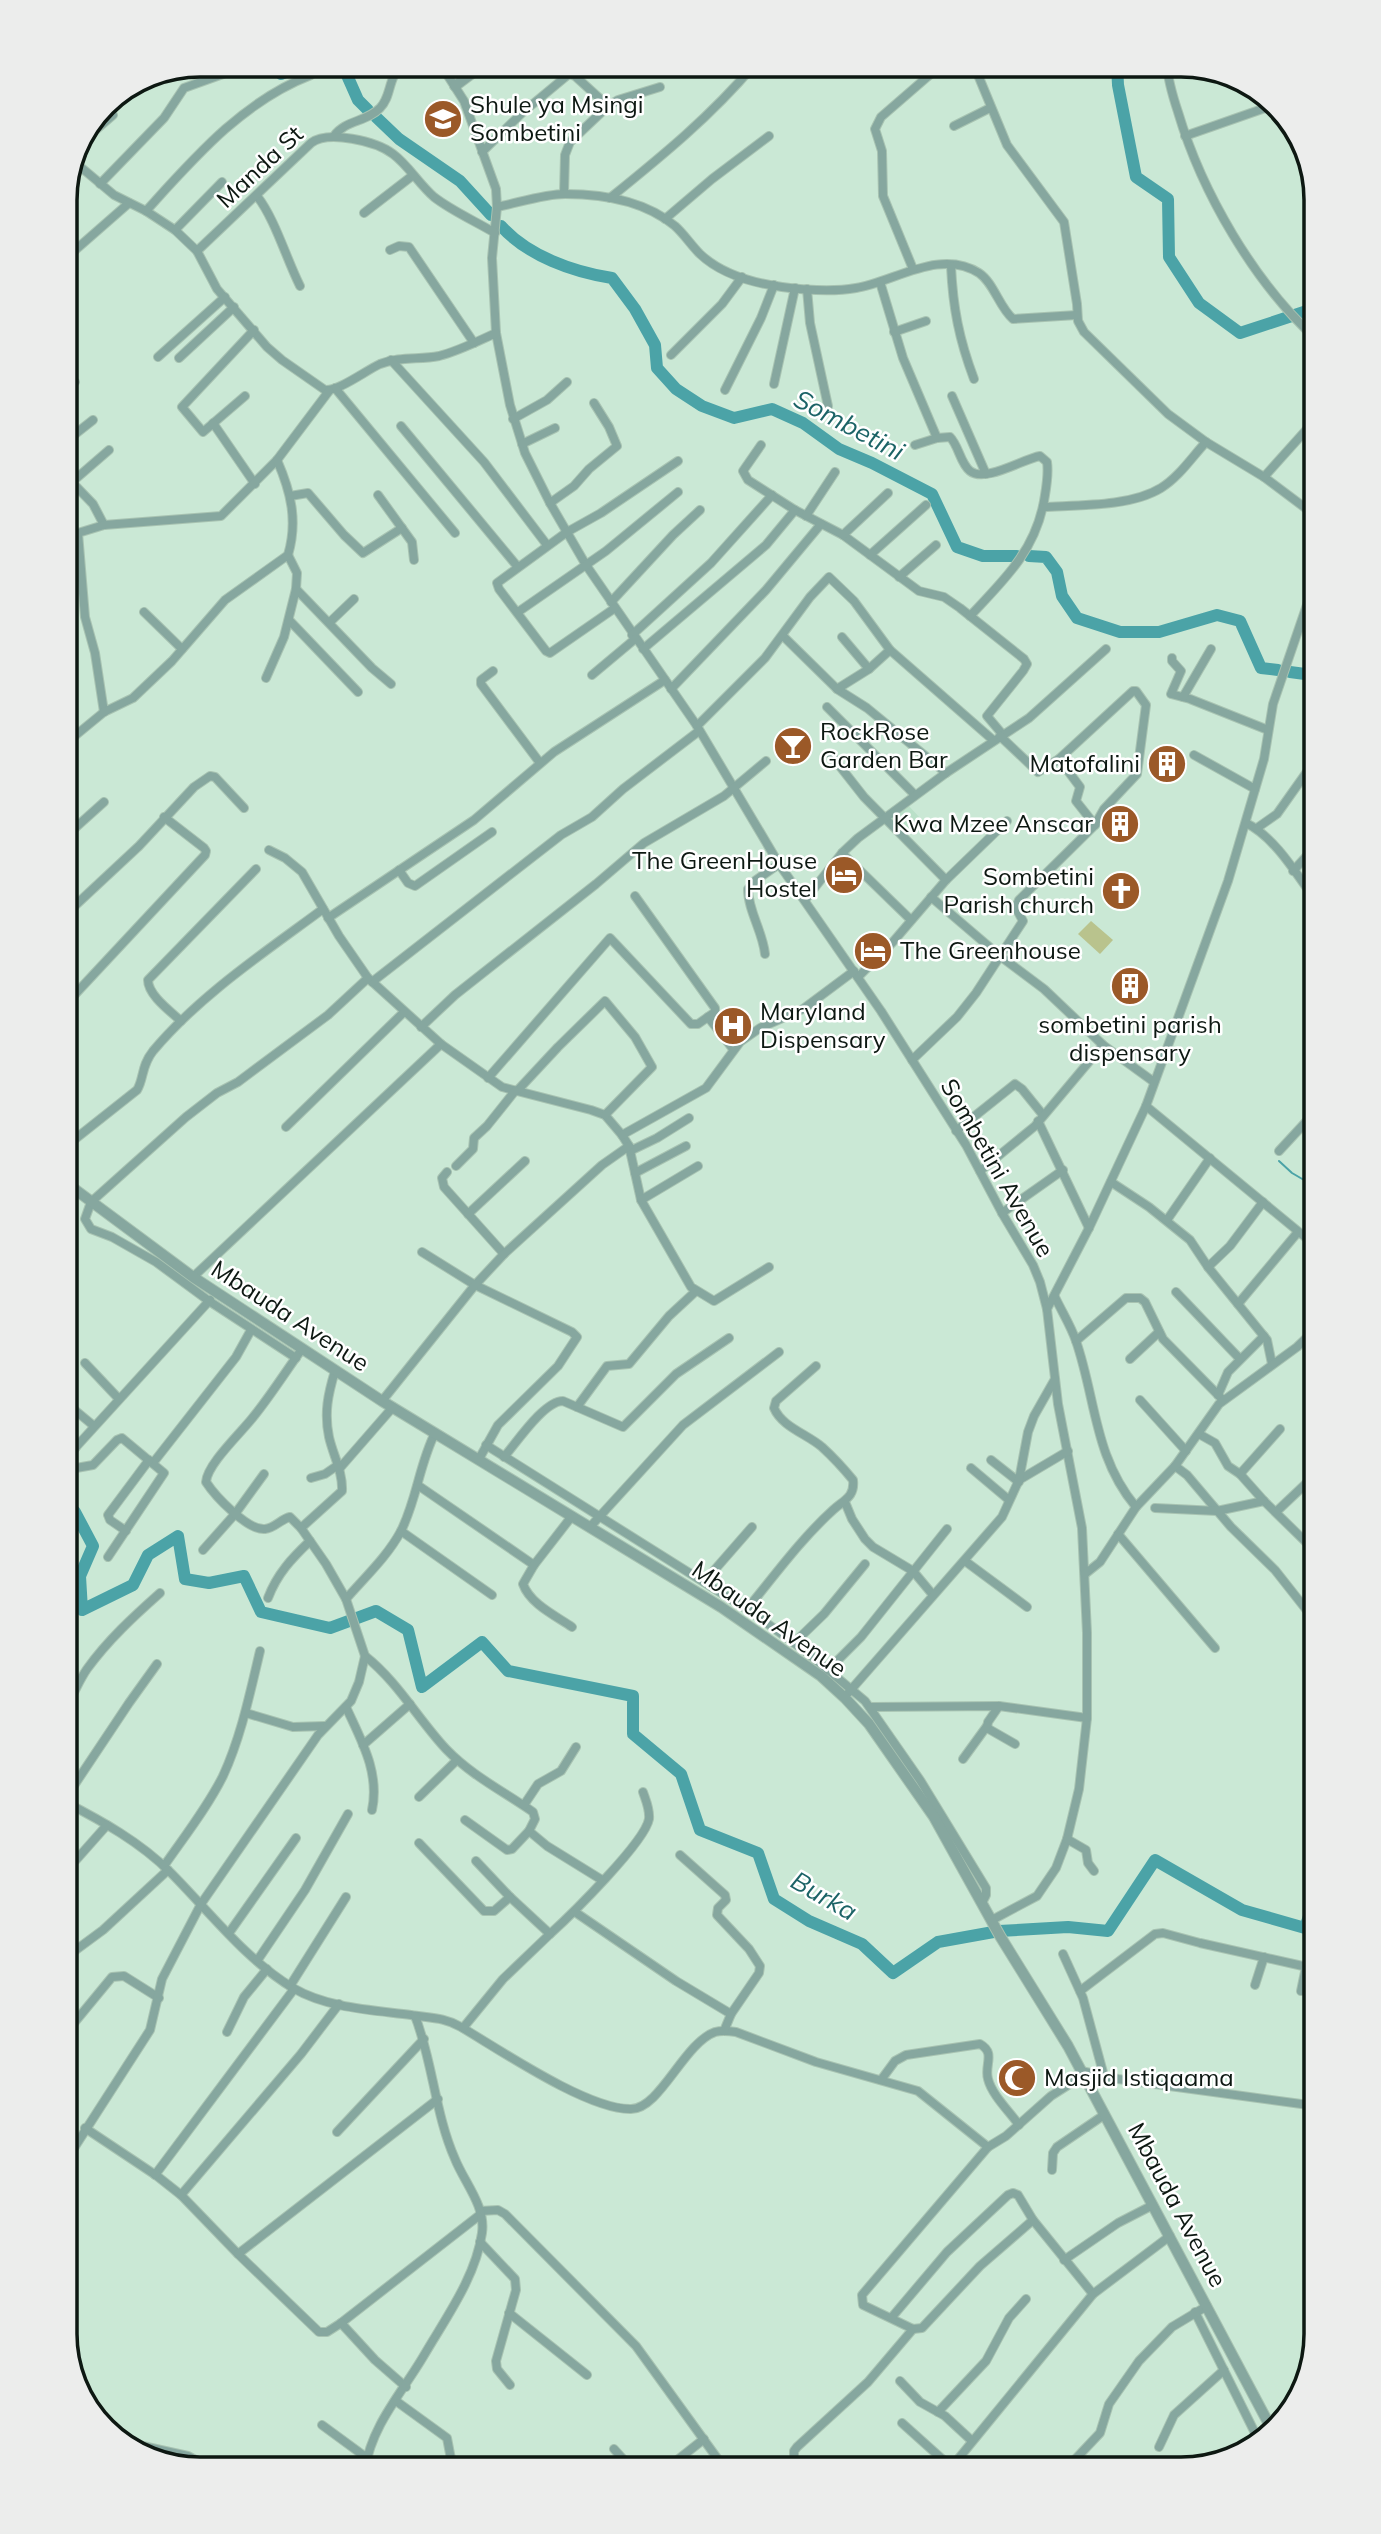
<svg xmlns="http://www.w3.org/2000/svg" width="1381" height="2534" font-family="Mulish,sans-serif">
<rect width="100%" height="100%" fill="#cae8d5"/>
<polygon fill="#bae0c8" points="908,805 921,819 904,833 890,818"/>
<polygon fill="#b9c38d" points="1091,921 1113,940 1100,954 1078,934"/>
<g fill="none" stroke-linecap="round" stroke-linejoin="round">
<polyline stroke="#4ba3a7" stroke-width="2" points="1279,1161 1292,1173 1316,1187"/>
<g stroke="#4ba3a7" stroke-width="12">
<polyline points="279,65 281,74 302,65"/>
<polyline points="324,65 346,73 358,100 368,110"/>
<polyline points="1117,65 1118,85 1136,177 1168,199 1169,257 1199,303 1240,333 1316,308"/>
<polyline points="377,118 399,139 460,181 491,215"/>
<path d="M501 226C528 256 573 272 612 278L635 309 655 345 657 368 676 389 702 406 734 418 772 409 803 423 839 449 872 463 932 494 957 547 983 556H1017"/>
<polyline points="1029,556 1046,557 1057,572 1062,596 1077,618 1120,632 1159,632 1217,615 1240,621 1261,668 1278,670"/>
<polyline points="1290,672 1305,674 1316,669"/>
<polyline points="65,1514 75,1512 93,1546 80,1576 82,1610 133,1585 148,1555 178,1536 185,1579 209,1583 244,1576 261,1612 330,1628 376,1611 408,1630 422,1687 482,1642 508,1671 633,1696 633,1734 681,1774 700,1830 758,1853 774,1899 809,1921 862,1944 893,1973 938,1942 999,1931 1068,1927 1108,1931 1155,1860 1242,1910 1305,1928 1316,1896"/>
</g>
<g stroke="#a8c3b2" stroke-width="10">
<g id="minor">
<polyline points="441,65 464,101 496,189 497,207 492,258 496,333 510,405 525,453 550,503 586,565 697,726 779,864 881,1011 966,1145 1002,1213 1033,1265 1040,1282 1047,1309 1058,1404 1082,1528 1087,1633 1087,1718 1079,1789 1067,1839 1056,1868 1037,1896 992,1920"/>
<polyline points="972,65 978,75 1007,145 1064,222 1077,304 1078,321 1084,332 1168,414 1206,442 1264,477 1316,516"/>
<path d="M1167 65C1168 81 1173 97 1178 112 1202 193 1254 282 1316 339"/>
<polyline points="978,75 982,65"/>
<polyline points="954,126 990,108"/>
<polyline points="91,134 113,115"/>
<path d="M334 136C345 120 367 122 380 108 392 96 387 79 402 65"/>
<polyline points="1185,136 1268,107"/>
<polyline points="482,152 522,113 569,74 575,76 608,106"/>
<path d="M77 164 114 195 146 211 175 230 197 251 217 289 267 347 282 360 325 390C339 391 365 371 380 364 400 356 419 360 439 356 459 351 478 341 496 333"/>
<polyline points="100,184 164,118 184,88 223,74"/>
<polyline points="564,194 565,155 570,142 608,106 618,100 660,87"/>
<path d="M257 196C275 219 286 258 300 286"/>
<path d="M610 198C662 156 711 116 754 65"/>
<path d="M497 207C518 203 544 194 565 194 603 194 645 201 675 226 684 234 691 245 700 254 721 274 753 283 782 287 805 290 833 292 856 288 894 282 940 248 979 273 994 283 999 307 1013 319L1077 315"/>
<path d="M146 211C194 158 243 101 311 75"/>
<polyline points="364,213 412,176"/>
<polyline points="665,219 712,179 769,136"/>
<polyline points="175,230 222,182"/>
<polyline points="390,250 399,246 409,247 474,343"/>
<path d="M197 251 311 143C328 130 376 141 393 154 408 165 419 184 434 197 452 211 475 221 495 233"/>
<polyline points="73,252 129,203"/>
<path d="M951 266C953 308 959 339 974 379"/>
<polyline points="913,269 883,196 882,151 875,129 881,117 941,65"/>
<polyline points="880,282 903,358 937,438"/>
<polyline points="807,289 810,323 828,406"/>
<polyline points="894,332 926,321"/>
<polyline points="671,355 722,304 742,277"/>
<polyline points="158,357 225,297"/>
<polyline points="179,358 234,307"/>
<polyline points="391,360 484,462 547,545"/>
<polyline points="774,384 795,288"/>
<polyline points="335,388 455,533"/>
<polyline points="65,389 75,382"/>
<polyline points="725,390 761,318 774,285"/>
<polyline points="245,396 203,432 182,407 254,330"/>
<polyline points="952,396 986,474"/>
<polyline points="513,419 547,400 567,382"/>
<polyline points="213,423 255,484"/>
<polyline points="401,426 517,566"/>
<polyline points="65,442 93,420"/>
<polyline points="522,444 555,428"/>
<polyline points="761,445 743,471 748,480 795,510 843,535 919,591 944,597 960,608 1024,659 1027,664 1023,671 987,716 1003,735"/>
<path d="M915 445 937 438 950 437C959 446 960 463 970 471 985 483 1023 459 1040 456L1047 462C1049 475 1046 489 1044 501 1035 551 1004 580 970 616"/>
<polyline points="65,475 93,504 104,525"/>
<polyline points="1264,477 1316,419"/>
<polyline points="72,482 109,450"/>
<polyline points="378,495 412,542 414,560"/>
<polyline points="290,496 308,493 344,535 363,553 402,528"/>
<polyline points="550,503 574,486 589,469 617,446 609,427 594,403"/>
<path d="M1043 507C1078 505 1130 507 1161 488 1179 477 1192 457 1206 442"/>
<polyline points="806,516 835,472"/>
<polyline points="843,535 888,493"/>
<polyline points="870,555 926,505"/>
<polyline points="899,577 936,545"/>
<polyline points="296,589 372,668 391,684"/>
<polyline points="611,602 673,535 700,510"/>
<polyline points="615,608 550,653 546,651 499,589 497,583 567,532 601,513 678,461"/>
<polyline points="144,612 182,649"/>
<polyline points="518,612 606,551 678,492"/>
<polyline points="289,620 358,692"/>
<polyline points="330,622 354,599"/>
<polyline points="632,635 711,563 772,495"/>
<polyline points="783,636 837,689 867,708 946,773"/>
<polyline points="842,637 869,669"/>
<polyline points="643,649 766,545 795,510"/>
<polyline points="1172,658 1172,661 1181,671 1171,694 1190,699 1268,730"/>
<polyline points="493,671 481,680 481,684 540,763"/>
<polyline points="592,675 635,639"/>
<polyline points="266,678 284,637 296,589 297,573 288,555"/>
<polyline points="671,689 766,590 821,524"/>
<polyline points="837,689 869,669 890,650"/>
<polyline points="1183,697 1211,649"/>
<polyline points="827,707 915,795"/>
<polyline points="104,712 95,653 85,617 78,533 104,525 221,516 277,460 329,391"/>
<polyline points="697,726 765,658 810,597 829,577 854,601 890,650 993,740"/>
<path d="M65 744 104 712 133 698 172 661 225 600 288 555C298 521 291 492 277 460"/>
<polyline points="831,755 864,797 946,880"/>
<polyline points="1194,755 1255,789"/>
<polyline points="1059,759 1080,787 1076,801 1095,825"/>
<path d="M1246 823C1275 837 1297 875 1316 901"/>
<polyline points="1257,828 1277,814 1316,759"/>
<polyline points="65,837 104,802"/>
<polyline points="269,850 285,858 302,872 339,936 368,978 441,1044 502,1087 591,1110 605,1115 622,1135 629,1146 641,1200 691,1287 714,1301 769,1267"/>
<polyline points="842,853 911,920"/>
<polyline points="399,870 408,883 415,886 492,832"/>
<polyline points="1293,871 1316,846"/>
<polyline points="931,897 1000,956 1044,989 1103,1045 1154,1082"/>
<polyline points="805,900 842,853 858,838 946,773 1029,718 1106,649"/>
<polyline points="65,915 139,846 194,787 210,776 215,777 244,808"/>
<polyline points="328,918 474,820 554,752 665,680"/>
<path d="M765 954C763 932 748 911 748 889L756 880 779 864"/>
<polyline points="858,977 892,943 946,880 1007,821"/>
<polyline points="372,982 561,835 592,817 623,789 699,731"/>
<polyline points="65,1005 205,855 206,851 204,848 164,817"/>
<polyline points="708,1017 733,1049"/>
<path d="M181 1021C170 1011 148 995 148 980L256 869"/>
<polyline points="421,1027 455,995 596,884 644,843 724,796 766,761"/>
<polyline points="912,1060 957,1017 976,993 1023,921 1016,908 1019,900 1095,825 1104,809 1137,774 1146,705 1136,691 1133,691 1059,759 1038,772 1000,736"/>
<polyline points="488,1078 610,938 691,1024 698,1024 715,1012 715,1008 635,896"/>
<polyline points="517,1091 558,1047 605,1001 635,1037 652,1067 605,1115"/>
<polyline points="1146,1106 1316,1246"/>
<polyline points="1038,1121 1089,1228"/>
<polyline points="286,1127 404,1012"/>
<polyline points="956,1131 1015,1084 1022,1089 1043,1115"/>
<polyline points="622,1135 706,1088 740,1042 760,1028 803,1009 854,971"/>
<path d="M65 1147 137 1090C144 1079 141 1066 153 1051 200 995 265 952 323 909"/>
<polyline points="630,1151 657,1138 689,1118"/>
<polyline points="1279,1151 1316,1111"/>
<polyline points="456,1166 473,1149 474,1138 487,1126 515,1091"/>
<polyline points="980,1171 1035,1126 1103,1045"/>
<polyline points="447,1172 442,1178 444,1187 504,1254"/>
<polyline points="635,1173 686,1146"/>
<polyline points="1312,1177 1316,1173"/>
<polyline points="1111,1182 1149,1207 1190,1240 1208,1267 1267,1340 1272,1364"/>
<polyline points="641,1200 698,1166"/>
<polyline points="1002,1213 1063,1170"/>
<polyline points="468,1214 525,1161"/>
<polyline points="1167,1220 1210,1158"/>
<polyline points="422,1252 475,1285 572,1332 577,1337 558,1366 498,1425 479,1459"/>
<polyline points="1208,1267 1230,1246 1263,1202"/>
<polyline points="193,1277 441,1044"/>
<polyline points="1176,1292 1240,1359"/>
<path d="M1055 1297C1062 1312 1071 1326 1076 1341 1096 1399 1094 1457 1136 1507"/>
<polyline points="1238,1304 1298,1232"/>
<polyline points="1047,1309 1089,1228 1146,1106 1228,881 1264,759 1273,704 1310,596 1316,585"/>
<polyline points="1076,1341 1126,1298 1140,1298 1145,1302 1163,1339 1223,1400"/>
<polyline points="296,1358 209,1301 156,1262 112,1237 91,1229 85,1219 91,1202 186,1117 217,1093 238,1082 328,1015 368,978"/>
<polyline points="1130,1359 1159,1332"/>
<polyline points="85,1363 119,1399"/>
<polyline points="1218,1395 1228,1372 1264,1336"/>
<polyline points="1140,1400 1186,1451"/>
<polyline points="382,1401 475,1285 504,1254 602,1165 629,1146"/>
<polyline points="65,1402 94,1426"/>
<polyline points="577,1407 607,1366 629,1364 669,1316 696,1291"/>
<polyline points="1199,1434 1215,1443 1228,1466 1240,1474 1264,1501 1316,1552"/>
<polyline points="486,1445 753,1613 809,1654 865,1701 920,1780 986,1888 986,1895 982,1903"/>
<polyline points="76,1447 210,1300"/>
<path d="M504 1457C517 1442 544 1401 563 1401L623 1427 676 1374 729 1338"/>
<polyline points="991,1460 1019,1482"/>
<polyline points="65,1462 76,1447 65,1440"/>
<polyline points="153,1463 236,1357 251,1330"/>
<polyline points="1175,1466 1187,1475 1231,1527 1275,1570 1316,1622"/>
<polyline points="971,1468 1009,1500"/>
<polyline points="339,1469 393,1407"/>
<polyline points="65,1470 93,1465 117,1440 122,1438 164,1473 108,1557"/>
<polyline points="1240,1474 1280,1429"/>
<polyline points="311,1478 325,1474 338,1465"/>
<polyline points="1019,1480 1068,1451"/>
<polyline points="419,1486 534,1565"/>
<polyline points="845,1502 852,1519 865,1539 873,1547 913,1571 933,1595"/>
<polyline points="1155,1508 1217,1511 1264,1501"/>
<polyline points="1276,1512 1313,1477"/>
<path d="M572 1516 534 1565 523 1584C530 1604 556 1616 572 1627"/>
<polyline points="590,1527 683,1425 779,1352"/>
<path d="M301 1528 342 1491C343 1472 333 1455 329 1437 324 1413 328 1394 335 1371"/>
<polyline points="126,1531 110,1520 108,1515 149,1460"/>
<polyline points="401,1531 492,1595"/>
<polyline points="1118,1534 1215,1648"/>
<polyline points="1304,1539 1316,1526"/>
<polyline points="203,1550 235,1514 264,1474"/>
<polyline points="965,1561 1027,1607"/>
<polyline points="1085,1574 1100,1562 1136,1507 1175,1466 1219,1404 1297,1347 1316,1329"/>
<polyline points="704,1582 752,1527"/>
<path d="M268 1598C277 1574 292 1558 310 1541"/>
<path d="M346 1599C365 1577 387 1557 401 1531 417 1499 419 1465 435 1433"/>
<path d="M747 1609C775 1575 801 1539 833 1510 844 1500 855 1497 853 1480 844 1469 833 1457 822 1447 807 1434 782 1427 774 1408L776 1401 816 1366"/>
<polyline points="794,1643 824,1614 865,1564"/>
<path d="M365 1656C398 1682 418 1719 446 1749 472 1776 503 1791 533 1812L535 1819 529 1831 547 1846 602 1880"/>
<polyline points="828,1670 861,1637 947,1529"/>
<polyline points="849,1692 1002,1517 1019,1480 1028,1432 1034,1416 1055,1379"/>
<polyline points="999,1706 988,1722 987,1728 1015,1744"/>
<path d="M65 1707C74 1695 78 1682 87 1669 108 1640 133 1617 160 1593"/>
<path d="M346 1707C361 1740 380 1772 372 1810"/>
<polyline points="871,1707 999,1706 1087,1718"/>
<polyline points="246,1713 293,1727 325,1726"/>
<polyline points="363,1745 410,1704"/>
<polyline points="963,1759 987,1726"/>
<polyline points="419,1797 457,1760"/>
<polyline points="65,1799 129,1703 157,1664"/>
<path d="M65 1802C102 1821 140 1842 170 1872 209 1911 245 1959 293 1988 327 2008 372 2010 411 2015 429 2018 444 2017 461 2027 500 2050 588 2110 631 2109 660 2109 684 2043 715 2032 722 2030 729 2031 736 2032L816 2062 918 2091 988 2147 1006 2136 1051 2096 1084 2075"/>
<polyline points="524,1805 538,1784 561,1771 576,1747"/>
<polyline points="465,1820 507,1850 512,1849 529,1831"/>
<polyline points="1067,1839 1086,1850 1088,1863 1094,1871"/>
<path d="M419 1843 484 1911H494L510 1897 550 1934C571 1915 645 1842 649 1819 650 1809 646 1801 643 1792"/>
<polyline points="680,1855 725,1895 726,1900 718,1908 717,1915 749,1949 760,1966 759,1973 731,2014 724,2031"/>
<polyline points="76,1860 107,1825"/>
<polyline points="476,1861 510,1897"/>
<path d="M164 1866C184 1837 207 1808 223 1776 241 1737 250 1693 260 1651"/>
<polyline points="575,1912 676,1981 731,2014"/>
<polyline points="229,1933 296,1838"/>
<polyline points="1063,1954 1083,1998 1104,2076"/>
<polyline points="65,1958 103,1930 168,1870"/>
<polyline points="257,1961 305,1890 348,1814"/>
<polyline points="1255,1985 1264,1957"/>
<polyline points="290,1986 346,1897"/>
<polyline points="1080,1991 1155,1934 1163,1933 1200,1943 1316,1969"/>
<polyline points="1301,1991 1306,1967"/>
<polyline points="463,2028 503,1979 550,1934"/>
<polyline points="227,2032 244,1997 267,1969"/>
<polyline points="65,2034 112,1977 124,1976 159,1998"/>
<polyline points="1081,2071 1118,2079 1316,2106"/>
<path d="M881 2080 895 2061 906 2055 980 2044C996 2053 984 2065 988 2079 992 2095 1009 2111 1019 2125"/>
<polyline points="85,2128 157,2176 181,2195 238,2254 319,2332 327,2332 341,2323 481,2214"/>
<polyline points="337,2132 424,2039"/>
<polyline points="988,2147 862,2295 863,2305 913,2329 922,2328 980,2266 1033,2220"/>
<path d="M65 2162 150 2030 162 1979 201 1904 318 1735 351 1701 359 1682 365 1656 346 1599 326 1564 301 1528 290 1517C281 1519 275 1528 265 1529 248 1531 215 1496 206 1482 207 1464 242 1432 254 1416 271 1395 286 1371 302 1349"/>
<polyline points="1052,2170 1053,2153 1057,2147 1104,2115"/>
<polyline points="155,2175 294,1989"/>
<polyline points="181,2195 301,2054 339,2004"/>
<polyline points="480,2211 498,2210 505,2214 636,2346 725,2469"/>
<polyline points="480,2242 515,2279 516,2290 496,2361 497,2369 510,2385"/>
<polyline points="238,2254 438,2099"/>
<polyline points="1064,2260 1118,2223 1153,2205"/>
<polyline points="1195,2312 1258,2439"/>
<polyline points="509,2313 587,2375"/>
<polyline points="892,2317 947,2252 1008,2195 1013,2193 1018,2195 1033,2220 1093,2294"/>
<polyline points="341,2323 375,2360 406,2387"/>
<polyline points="900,2381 920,2402 945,2416 971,2440"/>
<polyline points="396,2401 447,2438 451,2459 462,2469"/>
<polyline points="938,2412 986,2361 1009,2318 1026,2299"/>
<polyline points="902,2423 951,2467"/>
<polyline points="322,2425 367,2458"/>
<polyline points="120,2441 188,2456 212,2469"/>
<polyline points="1159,2447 1174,2415 1224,2370"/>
<polyline points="614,2449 632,2469"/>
<path d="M365 2469C372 2425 401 2394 423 2357 445 2319 476 2277 482 2233 486 2206 464 2182 455 2159 435 2114 433 2062 415 2016"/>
<polyline points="666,2469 704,2439"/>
<polyline points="804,2469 794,2459 794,2451 797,2447 868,2382 913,2329"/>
<polyline points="950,2469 1093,2294 1170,2236"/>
<polyline points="1066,2469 1100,2433 1109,2404 1139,2361 1172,2327 1207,2306"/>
</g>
</g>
<g stroke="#a8c3b2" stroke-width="12">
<g id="tertiary">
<polyline points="455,86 483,65"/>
<polyline points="65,1182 193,1277 382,1401 721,1607 821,1676 845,1698 869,1724 934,1817 1000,1936 1068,2046 1271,2428"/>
</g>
</g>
<use href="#minor" stroke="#86a79f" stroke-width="8"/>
<use href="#tertiary" stroke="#86a79f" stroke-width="10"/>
</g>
<defs>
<g id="school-disc" transform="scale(2.0125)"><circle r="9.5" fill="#9b5928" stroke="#fff"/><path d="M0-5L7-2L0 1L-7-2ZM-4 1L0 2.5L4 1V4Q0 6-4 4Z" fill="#fff"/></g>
<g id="bar-disc" transform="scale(2.0125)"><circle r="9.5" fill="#9b5928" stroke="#fff"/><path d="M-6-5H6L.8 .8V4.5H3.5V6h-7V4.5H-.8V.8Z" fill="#fff"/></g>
<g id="building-disc" transform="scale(2.0125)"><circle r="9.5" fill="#9b5928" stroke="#fff"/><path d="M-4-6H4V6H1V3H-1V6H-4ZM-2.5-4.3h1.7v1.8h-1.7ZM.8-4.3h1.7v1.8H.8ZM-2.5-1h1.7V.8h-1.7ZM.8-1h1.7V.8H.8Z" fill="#fff"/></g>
<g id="hotel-disc" transform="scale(2.0125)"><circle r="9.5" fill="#9b5928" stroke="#fff"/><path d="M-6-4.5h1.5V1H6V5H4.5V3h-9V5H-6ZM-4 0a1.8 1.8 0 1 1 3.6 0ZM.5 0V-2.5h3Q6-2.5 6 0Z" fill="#fff"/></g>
<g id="church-disc" transform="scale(2.0125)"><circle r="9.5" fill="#9b5928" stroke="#fff"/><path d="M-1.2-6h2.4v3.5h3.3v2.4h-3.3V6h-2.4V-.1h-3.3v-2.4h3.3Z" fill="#fff"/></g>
<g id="hospital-disc" transform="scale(2.0125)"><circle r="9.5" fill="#9b5928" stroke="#fff"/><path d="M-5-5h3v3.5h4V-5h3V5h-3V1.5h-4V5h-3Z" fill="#fff"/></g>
<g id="mosque-disc" transform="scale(2.0125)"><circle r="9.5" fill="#9b5928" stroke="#fff"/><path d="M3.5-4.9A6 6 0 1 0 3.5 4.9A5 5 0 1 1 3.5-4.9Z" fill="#fff"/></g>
</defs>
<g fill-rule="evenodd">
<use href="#school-disc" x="443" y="119"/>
<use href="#bar-disc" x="793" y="746"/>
<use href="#building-disc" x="1167" y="764"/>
<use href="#building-disc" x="1120" y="824"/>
<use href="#hotel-disc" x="844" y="875"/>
<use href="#church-disc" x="1121" y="891"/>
<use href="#hotel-disc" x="873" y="951"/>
<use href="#building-disc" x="1130" y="986"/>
<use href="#hospital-disc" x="733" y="1026"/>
<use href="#mosque-disc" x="1017" y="2078"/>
</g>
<g text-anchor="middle" stroke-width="5" stroke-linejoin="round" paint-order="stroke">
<g font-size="24" fill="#0d1812" stroke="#fff" text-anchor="start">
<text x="470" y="113">Shule ya Msingi<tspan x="470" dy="28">Sombetini</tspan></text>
<text x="820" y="740">RockRose<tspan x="820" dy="28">Garden Bar</tspan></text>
<text x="1140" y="772" text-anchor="end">Matofalini</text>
<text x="1093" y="832" text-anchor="end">Kwa Mzee Anscar</text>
<text x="817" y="869" text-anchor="end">The GreenHouse<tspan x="817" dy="28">Hostel</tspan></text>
<text x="1094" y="885" text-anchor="end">Sombetini<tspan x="1094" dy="28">Parish church</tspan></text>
<text x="900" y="959">The Greenhouse</text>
<text x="760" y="1020">Maryland<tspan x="760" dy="28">Dispensary</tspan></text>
<text x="1130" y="1033" text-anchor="middle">sombetini parish<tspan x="1130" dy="28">dispensary</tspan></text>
<text x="1044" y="2086">Masjid Istiqaama</text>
</g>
<g font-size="24" fill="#0d1812" stroke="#fff">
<text transform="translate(260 167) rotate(-43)" y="8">Manda St</text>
<text transform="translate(997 1168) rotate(60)" y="8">Sombetini Avenue</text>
<text transform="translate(290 1316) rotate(33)" y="8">Mbauda Avenue</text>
<text transform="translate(769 1619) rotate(35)" y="8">Mbauda Avenue</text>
<text transform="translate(1177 2205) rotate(62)" y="8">Mbauda Avenue</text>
</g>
<g font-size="26" font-style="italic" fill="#1b6366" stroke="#fff">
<text transform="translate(849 425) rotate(28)" y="9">Sombetini</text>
<text transform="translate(824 1896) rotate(30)" y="9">Burka</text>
</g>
</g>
<path d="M0 0H1381V2534H0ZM200 77H1181A123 123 0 0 1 1304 200V2334A123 123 0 0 1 1181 2457H200A123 123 0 0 1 77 2334V200A123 123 0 0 1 200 77Z" fill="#ecedec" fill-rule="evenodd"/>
<path fill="none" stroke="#0d1812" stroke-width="3.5" d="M200 77H1181A123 123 0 0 1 1304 200V2334A123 123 0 0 1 1181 2457H200A123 123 0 0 1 77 2334V200A123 123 0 0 1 200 77Z"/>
</svg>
